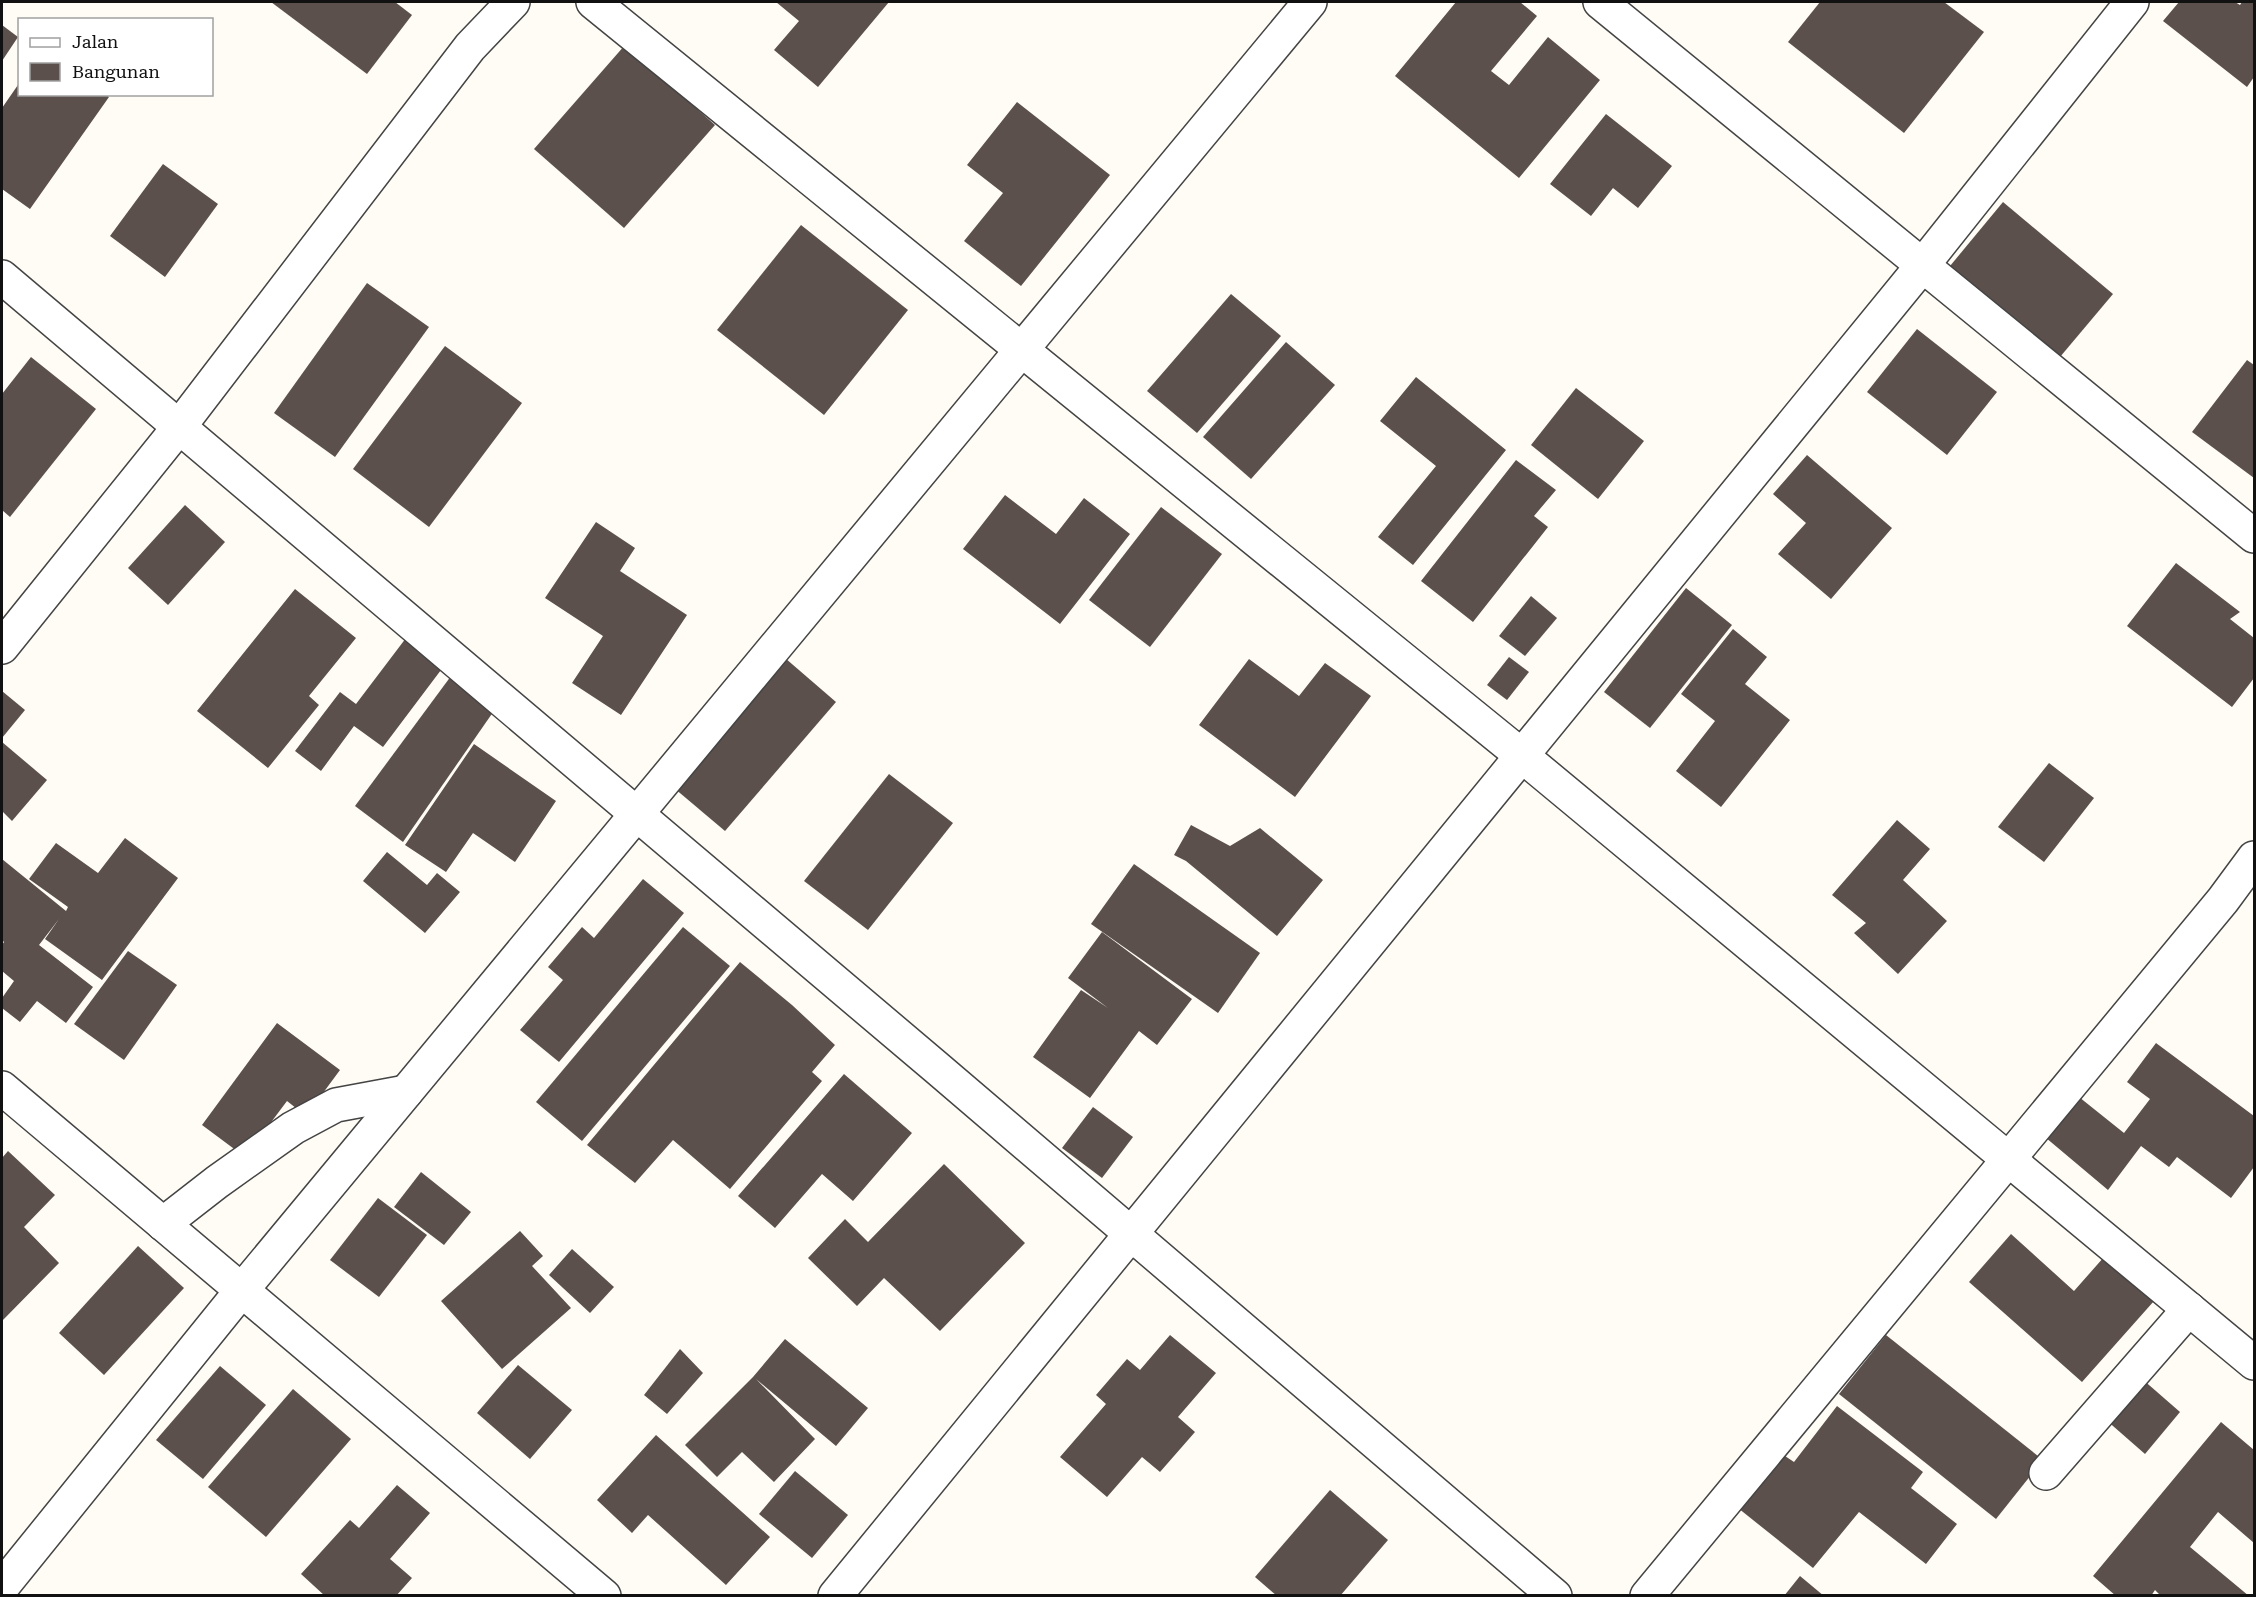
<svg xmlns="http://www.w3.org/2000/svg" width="2256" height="1597" font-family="'Roboto Serif',serif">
<rect width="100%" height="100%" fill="#fffcf5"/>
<g fill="#5b504c">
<polygon points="271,2 395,2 412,15 367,74"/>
<polygon points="776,2 889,2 818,87 774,50 799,21"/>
<polygon points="1456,2 1520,2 1537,16 1491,71 1509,85 1548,37 1600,80 1519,178 1395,76"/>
<polygon points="1820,2 1944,2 1984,32 1904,133 1788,42"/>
<polygon points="2179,2 2235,2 2240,5 2242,2 2254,2 2254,77 2247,87 2163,21"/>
<polygon points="2,25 18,37 2,61"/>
<polygon points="625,45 715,125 624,228 534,149"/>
<polygon points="20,82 20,94 106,94 109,97 30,209 2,189 2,108"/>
<polygon points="1017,102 1110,175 1021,286 964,241 1003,193 967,165"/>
<polygon points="1606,114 1672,166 1638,208 1613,188 1591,216 1550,184"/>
<polygon points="163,164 218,204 165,277 110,236"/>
<polygon points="2003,202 2113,294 2060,357 1950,266"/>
<polygon points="801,225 908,310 824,415 717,330"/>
<polygon points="367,283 429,327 335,457 274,413"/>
<polygon points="1231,294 1281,336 1197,433 1147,391"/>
<polygon points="1917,329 1997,392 1947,455 1867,392"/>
<polygon points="1286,342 1335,385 1251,479 1203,437"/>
<polygon points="445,346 522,403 429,527 353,469"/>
<polygon points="31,357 96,409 10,517 2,510 2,394"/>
<polygon points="2247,360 2254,365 2254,478 2192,432"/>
<polygon points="1416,377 1506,450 1413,565 1378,537 1436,466 1380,421"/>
<polygon points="1576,388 1644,441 1598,499 1531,445"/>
<polygon points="1807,455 1892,528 1831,599 1778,554 1806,523 1773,494"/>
<polygon points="1516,460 1556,490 1534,516 1548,527 1473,622 1421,581"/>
<polygon points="1005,495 1056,534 1084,498 1130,534 1060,624 963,549"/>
<polygon points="185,505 225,542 168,605 128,568"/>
<polygon points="1161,507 1222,554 1150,647 1089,600"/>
<polygon points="596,522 635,548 620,571 687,615 621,715 572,683 603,636 545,598"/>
<polygon points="2176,563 2240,612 2230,619 2254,638 2254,678 2232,707 2127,626"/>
<polygon points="1686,588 1732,625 1650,728 1604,692"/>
<polygon points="295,589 356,638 309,696 319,705 268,768 197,711"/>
<polygon points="1531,596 1557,618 1525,656 1499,636"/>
<polygon points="1733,629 1767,657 1745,684 1790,720 1721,807 1676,771 1715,721 1681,694"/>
<polygon points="406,638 444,666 383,747 354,726 321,771 295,751 340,692 356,704"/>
<polygon points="1509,657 1529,672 1507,700 1487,685"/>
<polygon points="785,658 836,702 725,831 674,788"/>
<polygon points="1249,659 1299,696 1325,663 1371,696 1295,797 1199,725"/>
<polygon points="454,672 498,705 403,842 355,806"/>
<polygon points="2,691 25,710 2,738"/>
<polygon points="2,742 47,780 12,821 2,811"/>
<polygon points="474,744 556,801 515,862 473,833 446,872 405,845"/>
<polygon points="2049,763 2094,798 2044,862 1998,827"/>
<polygon points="889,774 953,823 868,930 804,881"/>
<polygon points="1897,820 1930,849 1903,880 1947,921 1898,974 1854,933 1866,923 1832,895"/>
<polygon points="1191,825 1230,846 1260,828 1323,880 1277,936 1186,861 1174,855"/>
<polygon points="125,838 178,878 102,980 45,939 59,919 39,945 93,987 66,1023 37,1001 20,1022 2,1008 2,998 14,981 2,971 2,945 4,942 2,940 2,859 66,911 68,907 29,879 56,843 98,873"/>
<polygon points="387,852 427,885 437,873 460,892 425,933 363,881"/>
<polygon points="1134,864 1260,953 1218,1013 1091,924"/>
<polygon points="643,879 684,913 559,1062 520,1030 563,980 548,967 582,927 594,938"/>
<polygon points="683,927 730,966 582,1141 536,1102"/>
<polygon points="1102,932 1192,999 1157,1045 1139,1031 1090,1098 1033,1057 1081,990 1108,1008 1068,978"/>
<polygon points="128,951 177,985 124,1060 74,1024"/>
<polygon points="740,962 792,1005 835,1045 812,1072 822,1081 730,1189 673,1140 635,1183 587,1145"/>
<polygon points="277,1023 340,1070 306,1116 287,1101 245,1157 202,1125"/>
<polygon points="2156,1043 2254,1116 2254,1167 2231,1198 2177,1157 2169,1167 2141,1146 2108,1190 2039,1132 2074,1093 2124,1133 2150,1099 2127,1082"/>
<polygon points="844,1074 912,1133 853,1201 822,1174 775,1228 738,1196"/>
<polygon points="1093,1107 1133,1137 1102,1178 1062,1148"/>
<polygon points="8,1151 55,1195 24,1227 59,1263 2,1321 2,1158"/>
<polygon points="944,1164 1025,1243 940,1331 884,1278 857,1306 808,1258 845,1219 868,1242"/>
<polygon points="421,1172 471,1212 444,1245 394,1207"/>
<polygon points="378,1198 427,1235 379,1297 330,1260"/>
<polygon points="520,1231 543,1256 532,1266 571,1308 502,1369 441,1301"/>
<polygon points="2011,1234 2074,1291 2104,1257 2154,1301 2082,1382 1969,1282"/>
<polygon points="138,1246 184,1288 104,1375 59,1333"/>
<polygon points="572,1249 614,1287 590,1313 549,1275"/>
<polygon points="1170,1335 1216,1373 1178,1417 1195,1432 1160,1472 1142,1457 1107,1497 1060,1457 1106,1404 1096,1395 1127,1359 1140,1370"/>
<polygon points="1886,1335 2043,1460 1996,1519 1839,1394"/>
<polygon points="785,1339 868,1408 836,1446 756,1379 815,1439 774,1482 742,1452 717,1477 685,1445 753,1377"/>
<polygon points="680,1349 703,1373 667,1414 644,1395"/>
<polygon points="518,1365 572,1410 530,1459 477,1413"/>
<polygon points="220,1366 266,1405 203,1479 156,1440"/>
<polygon points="2141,1378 2180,1412 2145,1454 2105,1419"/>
<polygon points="293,1389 351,1439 266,1537 208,1487"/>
<polygon points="1837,1406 1923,1472 1911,1488 1957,1524 1926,1564 1859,1512 1813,1568 1738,1508 1782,1454 1794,1462"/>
<polygon points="2221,1422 2254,1450 2254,1543 2218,1512 2190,1547 2249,1596 2161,1596 2155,1590 2151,1596 2116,1596 2093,1576"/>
<polygon points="656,1435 770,1537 726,1585 648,1515 632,1533 597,1500"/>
<polygon points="795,1471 848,1515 812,1558 759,1514"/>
<polygon points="397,1485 430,1513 390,1559 412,1578 396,1596 325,1596 301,1574 350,1520 359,1528"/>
<polygon points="1330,1490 1388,1540 1340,1596 1277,1596 1255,1577"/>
<polygon points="1800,1576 1824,1596 1784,1596"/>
</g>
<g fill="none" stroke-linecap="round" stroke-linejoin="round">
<g stroke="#444" stroke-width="36">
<g id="minor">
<polyline points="593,2 1521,755 2254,1363"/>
<polyline points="1600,2 2254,536"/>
<polyline points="2,277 937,1068 1555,1596"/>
<polyline points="2,647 179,427 470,47 513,2"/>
<polyline points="2,1088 604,1596"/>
<polyline points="163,1224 217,1182 293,1128 336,1105 406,1092"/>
<polyline points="2046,1473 2189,1309"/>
<polyline points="2,1587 242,1290 1310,2"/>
<polyline points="835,1596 1922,266 2132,2"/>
<polyline points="1647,1596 2223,900 2254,858"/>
</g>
</g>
<use href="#minor" stroke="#fff" stroke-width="33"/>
</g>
<rect width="2256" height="1597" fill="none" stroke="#111111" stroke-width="6"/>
<rect x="18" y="18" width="195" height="78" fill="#ffffff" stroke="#a0a0a0" stroke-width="1.5"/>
<rect x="30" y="38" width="30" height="9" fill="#ffffff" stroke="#a0a0a0" stroke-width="1.5"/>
<text x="72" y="48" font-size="18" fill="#111111">Jalan</text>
<rect x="30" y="63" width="30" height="18" fill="#5b504c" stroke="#a0a0a0" stroke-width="1.5"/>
<text x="72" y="78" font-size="18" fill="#111111">Bangunan</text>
</svg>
